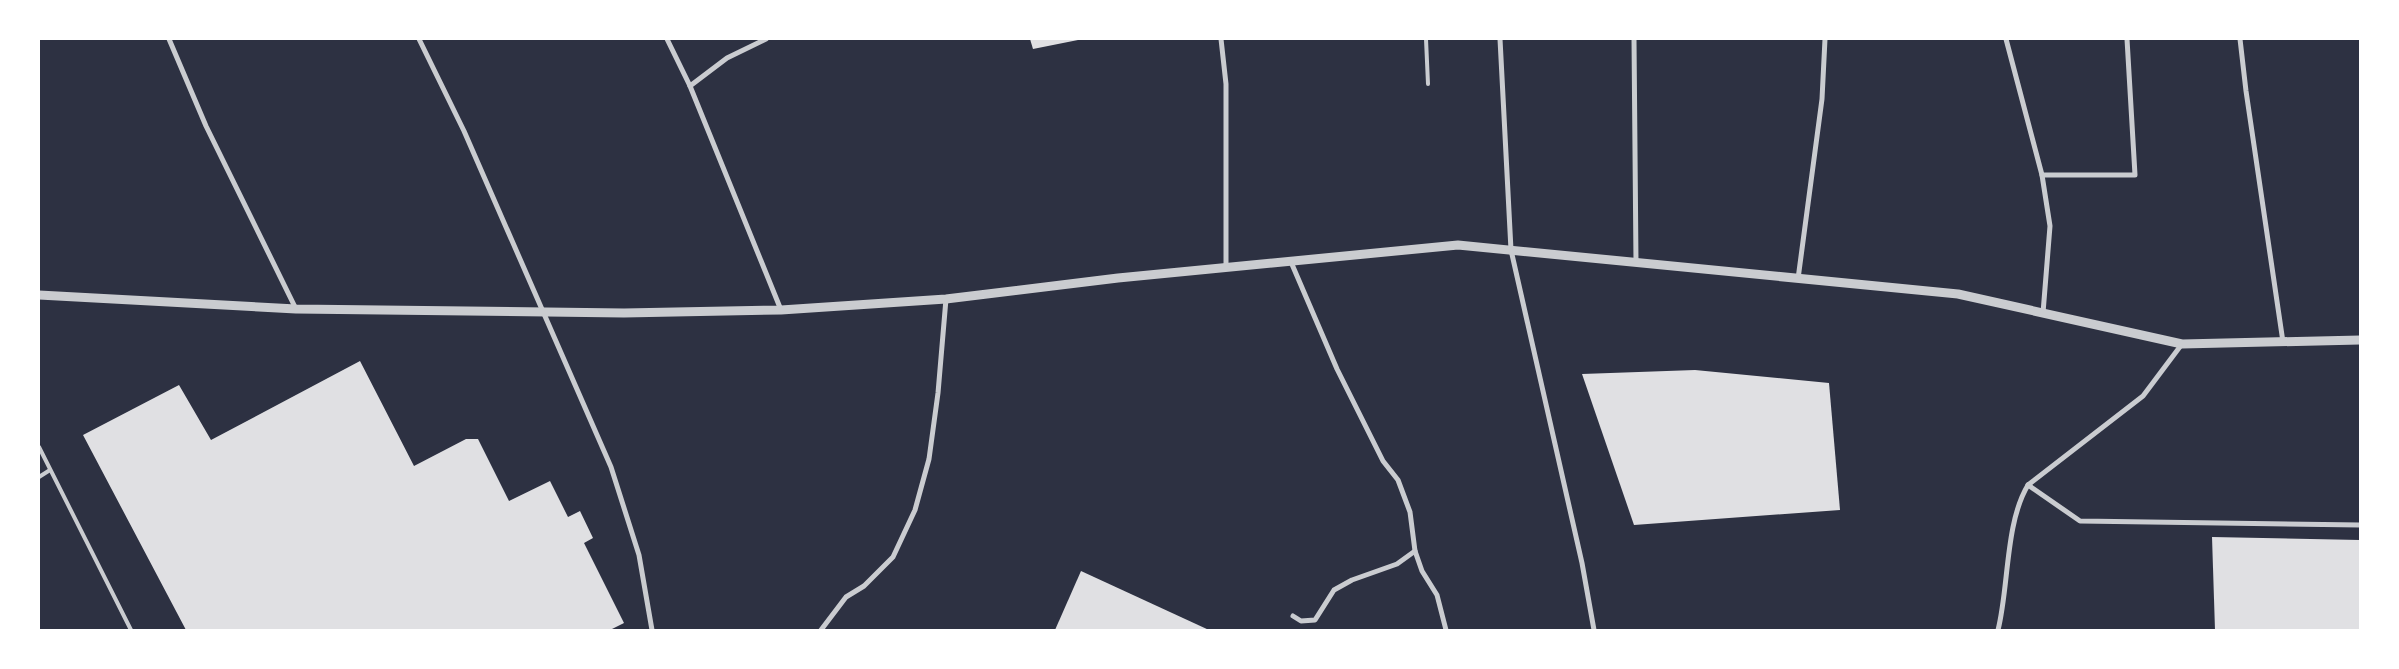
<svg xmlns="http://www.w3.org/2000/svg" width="2399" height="669" font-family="Jost,sans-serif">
<rect width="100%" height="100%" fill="#2d3142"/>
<g fill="#e0e0e3">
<polygon points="1030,39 1078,39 1078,40 1033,49"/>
<polygon points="360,361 414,466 466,439 478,439 509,501 550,481 568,517 580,511 593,538 584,543 624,623 610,630 186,630 83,435 179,385 211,440"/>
<polygon points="1695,370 1829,383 1840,510 1634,525 1582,374"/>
<polygon points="2212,537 2360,540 2360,630 2215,630"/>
<polygon points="1081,571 1209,630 1055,630"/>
</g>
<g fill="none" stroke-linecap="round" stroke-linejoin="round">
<g stroke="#caccd0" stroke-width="4">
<polyline points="1426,39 1428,84"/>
<polyline points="39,447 131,630"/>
<polyline points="39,477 50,470"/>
</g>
<g stroke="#caccd0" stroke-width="5">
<polyline points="169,39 206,126 296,309"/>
<polyline points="419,39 464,131 611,467 639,555 652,630"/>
<polyline points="667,39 690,86 781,310"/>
<polyline points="1221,39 1226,84 1226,268"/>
<polyline points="1500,39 1511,250 1582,563 1594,630"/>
<polyline points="1634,39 1636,262"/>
<polyline points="2006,39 2042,175 2050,226 2043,313"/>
<polyline points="2240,39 2246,91 2283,342"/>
<polyline points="690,86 727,58 766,39"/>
<polyline points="2042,175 2135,175 2127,39"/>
<polyline points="1291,262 1337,369 1383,461 1398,480 1410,512 1415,551 1422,571 1437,595 1446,630"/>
<polyline points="1798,279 1822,99 1825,39"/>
<polyline points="2028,485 2080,521 2360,525"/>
<polyline points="1293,616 1301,621 1315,620 1334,590 1352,580 1397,564 1415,551"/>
<polyline points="821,630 846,597 864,586 893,557 915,510 929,459 938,393 946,299"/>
<path d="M1998 630C2009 587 2005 523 2028 485L2143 396 2182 344"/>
</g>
<polyline stroke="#caccd0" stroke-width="9" points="39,295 296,309 624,313 781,310 946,299 1118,278 1458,245 1958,294 2182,344 2360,340"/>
</g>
<rect width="2399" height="669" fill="none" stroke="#ffffff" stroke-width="80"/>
</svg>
